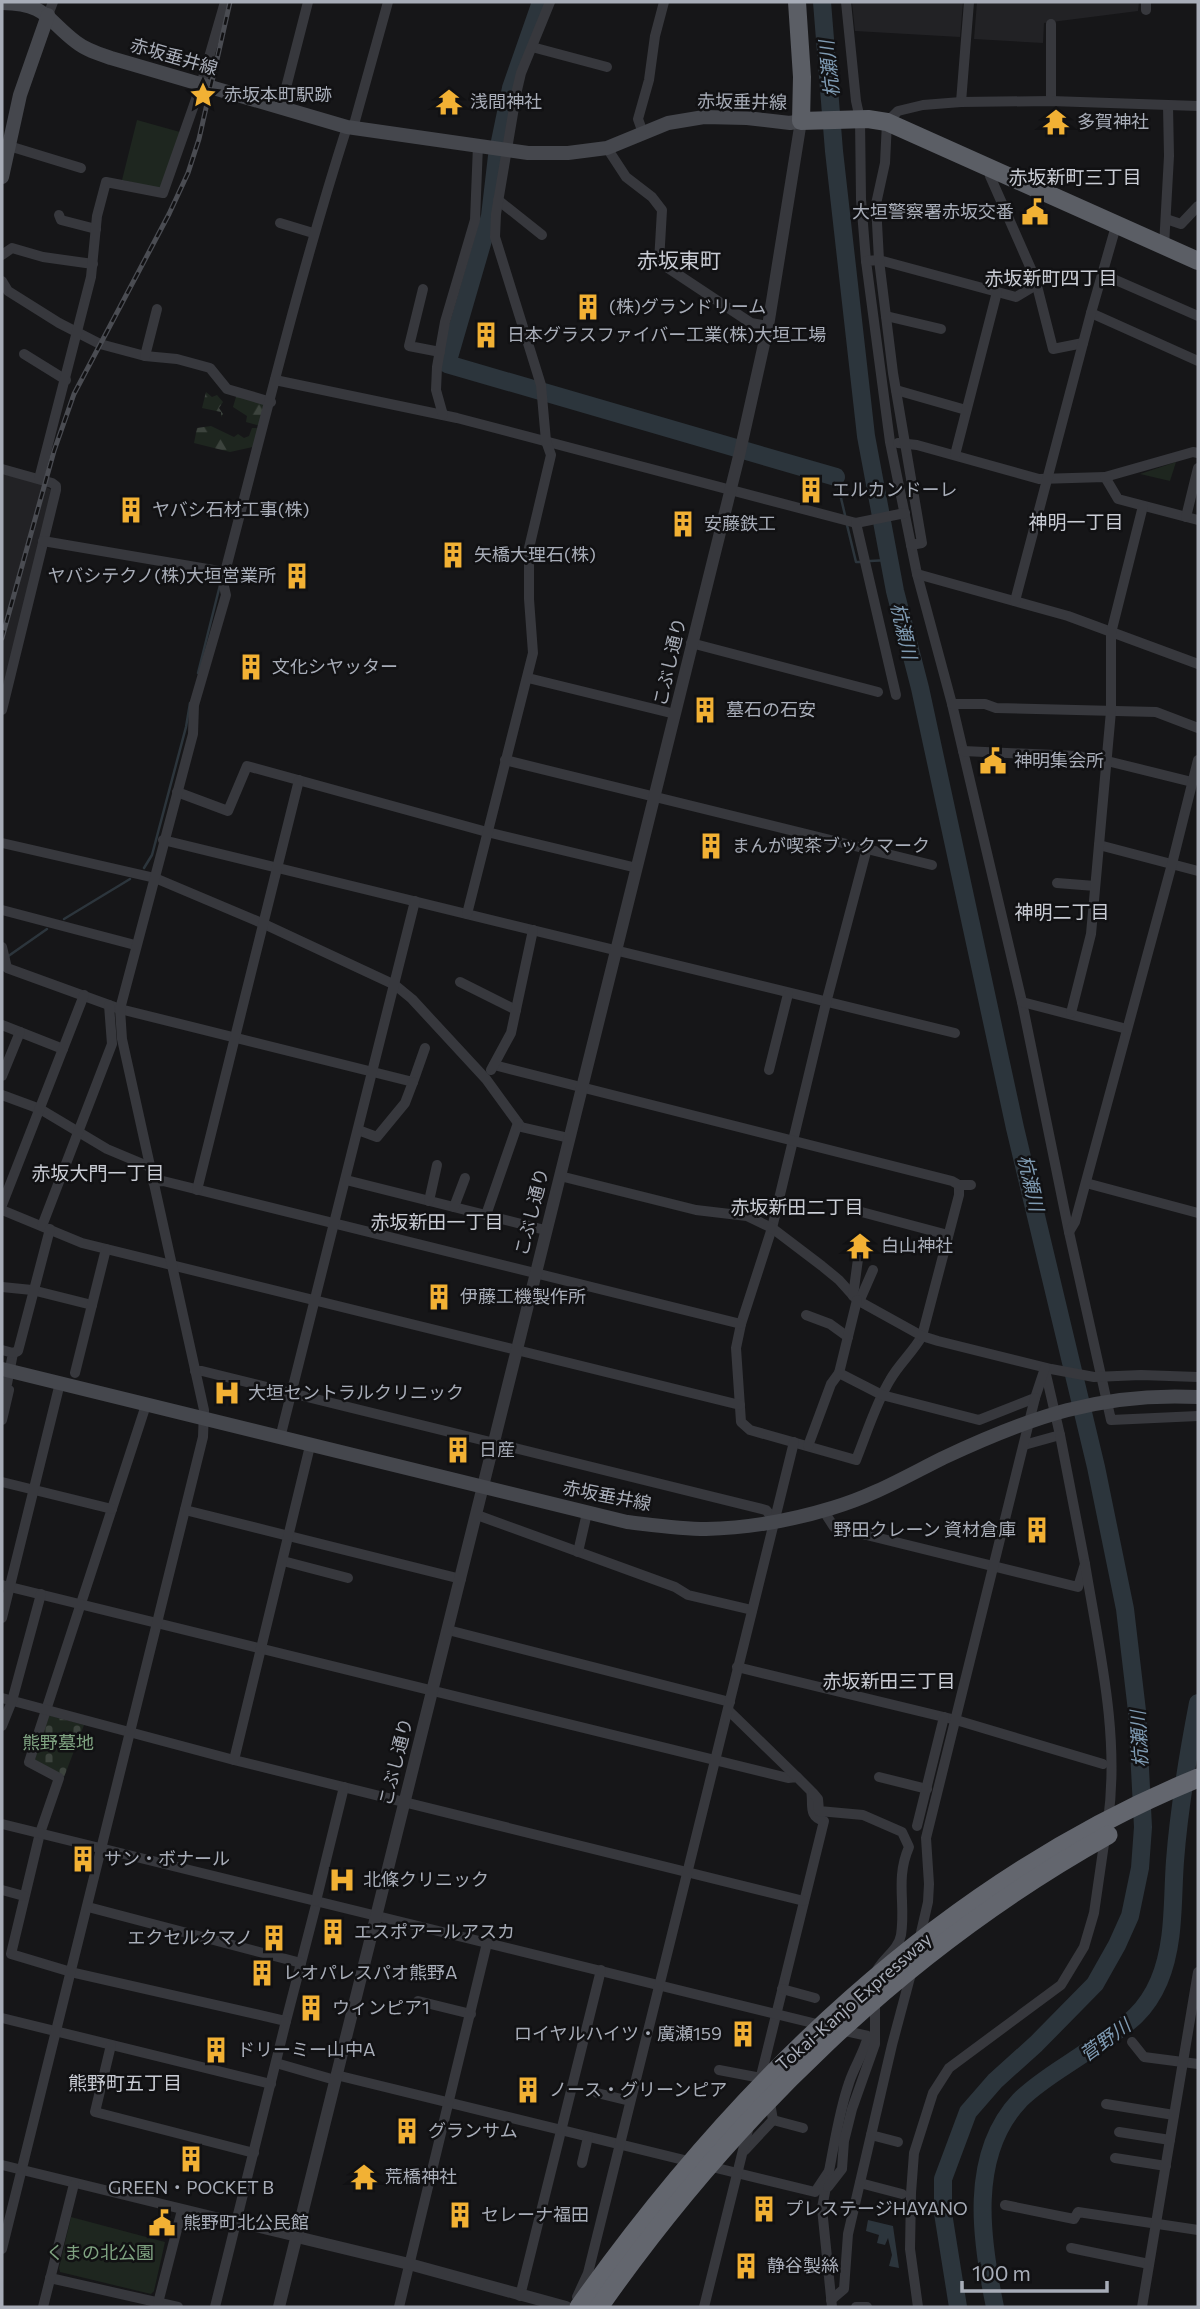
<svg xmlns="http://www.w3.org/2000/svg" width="1200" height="2309" font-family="Commissioner,'Noto Sans JP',sans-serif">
<defs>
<pattern id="forest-firs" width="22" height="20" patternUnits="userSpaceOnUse" patternTransform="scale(1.75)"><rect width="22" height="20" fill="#1e261f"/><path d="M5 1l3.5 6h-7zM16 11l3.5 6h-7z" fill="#3c433d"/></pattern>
<pattern id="cemetery-stones" width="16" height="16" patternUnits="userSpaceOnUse" patternTransform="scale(1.75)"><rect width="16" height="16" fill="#1e261f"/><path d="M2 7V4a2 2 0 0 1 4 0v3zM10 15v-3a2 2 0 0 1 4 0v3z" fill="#3c433d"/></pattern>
</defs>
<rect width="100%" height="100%" fill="#161618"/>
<g fill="#222225">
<polygon points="852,2 963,2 960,37 855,31"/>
<polygon points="977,2 1139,2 1138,11 1044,23 1043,43 974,39"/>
<polygon points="2,474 37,482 52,490 2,692"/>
</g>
<g fill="url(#forest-firs)">
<polygon points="206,392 212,397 217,395 223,402 219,408 223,414 221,417 221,412 202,408"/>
<polygon points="239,396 267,403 261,426 246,422 247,416 233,407 236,397"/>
<polygon points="211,426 234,437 238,434 244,438 249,436 252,428 257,428 261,431 257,446 230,452 194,443 197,428"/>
</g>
<polygon fill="url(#cemetery-stones)" points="48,1715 84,1725 64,1777 34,1762"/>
<g fill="#1e261f">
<polygon points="137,120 180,132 162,189 122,180"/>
<polygon points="1176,462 1170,481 1140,474"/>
<polygon points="71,2217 165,2242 154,2291 151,2294 60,2272 59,2268"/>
</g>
<polygon fill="#2c353c" points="868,2220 893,2226 899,2268 889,2266 892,2255 888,2238 885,2245 877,2243 879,2235 866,2231"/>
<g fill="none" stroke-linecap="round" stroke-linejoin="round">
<g stroke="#2c353c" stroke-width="2.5">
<polyline points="836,477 845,515"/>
<polyline points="847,525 856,562 860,562"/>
<polyline points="870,561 889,560"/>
<polyline points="198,673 220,585"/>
<polyline points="144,868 152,855 186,727 190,703"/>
<polyline points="64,919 130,879"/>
<polyline points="7,957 47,929"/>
</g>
<g stroke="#2c353c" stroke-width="18">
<polyline points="541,2 511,88 497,156 490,216 447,364 836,477"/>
<polyline points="822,2 834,151 866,436 895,591 920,688 1015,1128 1096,1467 1125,1609 1137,1711 1143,1827 1140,1868 1130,1916 1117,1945 1095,1984 1036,2044 995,2081 968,2112 943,2179 943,2213 958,2307"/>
<path d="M995 2307C981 2240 968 2155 1020 2100 1041 2079 1070 2064 1093 2047 1124 2026 1144 2016 1159 1981 1175 1943 1172 1901 1175 1861 1179 1808 1188 1755 1198 1703"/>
</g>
<g stroke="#37383d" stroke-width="10">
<polyline points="846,2 856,101 860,119 861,199 866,261"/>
<polyline points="1146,2 1146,10"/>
<polyline points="48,15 53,2"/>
<polyline points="532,47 607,67"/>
<polyline points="1051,101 1051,24"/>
<polyline points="961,102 969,2"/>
<polyline points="281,107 308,2"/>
<polyline points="353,128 388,2"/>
<polyline points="643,133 638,119 649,80 655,36 664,2"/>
<polyline points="9,146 81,168"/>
<polyline points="607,148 626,177 652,197 662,210 659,262 751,323 768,326"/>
<polyline points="992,170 990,176 1035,278 1053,349 1083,343"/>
<polyline points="498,200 542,235"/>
<polyline points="59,215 61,220 96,229"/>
<polyline points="1166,219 1181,224 1198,206"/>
<polyline points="280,223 313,233"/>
<polyline points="1164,246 1169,156 1168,106"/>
<polyline points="2,255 12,248 43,257 93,264"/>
<polyline points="1102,274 1198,316"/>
<polyline points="2,281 8,291 59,323 100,344 145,356 177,359 210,368 227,389 271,402"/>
<polyline points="1036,285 1016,297 879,260 866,261 890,442 917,574 952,704 1022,1002 1069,1232 1111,1420 1198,1416"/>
<polyline points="423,289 409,346 440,352"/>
<polyline points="1091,313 1198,361"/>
<polyline points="886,316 941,329"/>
<polyline points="24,354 66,380"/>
<polyline points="145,356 157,309"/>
<polyline points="275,380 457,418 856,523 905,513"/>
<polyline points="896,390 966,410"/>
<polyline points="443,415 436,390 437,367 445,322 475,220 478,145"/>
<polyline points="898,443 917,445 1039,479 1105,477 1118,499 1198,520"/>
<polyline points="955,455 997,292"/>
<polyline points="2,469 52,483 56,486 56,490 2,710"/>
<polyline points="1105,477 1193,452 1198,453"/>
<polyline points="39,479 91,277 97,216 106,182 163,193 201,85 225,2"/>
<polyline points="1186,517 1198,468"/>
<polyline points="856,523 896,695"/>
<polyline points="43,541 225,572"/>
<polyline points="911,545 922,543 893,373 879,260 876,204 885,163 887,122 898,111 923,105 961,102 1051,101 1198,106"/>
<polyline points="917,574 1068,616 1198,664"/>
<polyline points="1015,601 1091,313 1116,226"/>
<polyline points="691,643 878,692"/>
<polyline points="528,678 675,714"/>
<polyline points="952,704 985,704 996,708 1156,712 1198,728"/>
<polyline points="963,751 1077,756 1107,761 1192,782"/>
<polyline points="505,760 932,865"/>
<polyline points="177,792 228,811 247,766 487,832 637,868"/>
<polyline points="163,840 955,1033"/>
<polyline points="2,843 155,878 264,924 395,985 412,999 486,1079 521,1127 569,1138"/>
<polyline points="1099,845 1198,871"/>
<path d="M867 848 826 1003 772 1228 741 1324 736 1348 741 1422 750 1430 856 1460C867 1433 875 1405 890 1380 899 1364 913 1352 922 1336L959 1195V1185"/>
<polyline points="1057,883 1095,886"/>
<polyline points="2,910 135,945"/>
<polyline points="467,914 533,653 529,599 529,548 551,455 546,441 541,385 495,237 496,214 517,90 521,73 550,2"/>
<polyline points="2,947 7,968 120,1009 373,1072 413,1082 425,1048"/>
<polyline points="460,982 516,1010"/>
<polyline points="1022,1002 1127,1029"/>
<polyline points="1071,1013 1091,934 1111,711 1111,633 1143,506"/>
<polyline points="2,1025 63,1049"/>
<polyline points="494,1065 952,1181 959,1185 971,1185"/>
<polyline points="491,1070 511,1033 533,930"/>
<polyline points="769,1070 788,994"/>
<polyline points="2,1076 20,1032"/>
<polyline points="2,1095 40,1109 107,1149 150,1167"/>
<polyline points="358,1130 377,1137 405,1103 413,1082"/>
<polyline points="560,1176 696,1210 747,1216 772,1228 822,1266 839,1280 857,1300 922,1336 938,1341 1051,1369 1094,1377 1141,1375 1198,1377"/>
<polyline points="346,1180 545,1230"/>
<polyline points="153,1182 163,1181 741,1324"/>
<polyline points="1086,1183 1198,1213"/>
<polyline points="197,1190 299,780"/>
<polyline points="429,1201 437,1165"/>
<polyline points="2,1205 84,995"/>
<polyline points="454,1207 465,1178"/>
<polyline points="2,1210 82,1243 740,1405"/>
<polyline points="854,1210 948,1235"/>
<polyline points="486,1215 518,1123"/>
<polyline points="42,1226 112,1044 109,1005"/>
<polyline points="1069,1232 1075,1222 1172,864 1198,760"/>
<polyline points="2,1287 32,1290 92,1305"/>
<polyline points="853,1296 858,1259"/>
<polyline points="859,1302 873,1270"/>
<polyline points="806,1315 830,1324 848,1337"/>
<polyline points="2,1350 13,1353 6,1389 9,1390 2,1420"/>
<polyline points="13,1353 18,1351 50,1229"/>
<polyline points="195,1371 202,1371 766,1510 775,1521"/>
<polyline points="75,1373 106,1249"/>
<polyline points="839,1373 857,1300"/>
<polyline points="146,1405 29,1762 59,1778 40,1833 11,1954 71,1972 286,2021 317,1901"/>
<polyline points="280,1438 415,901"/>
<polyline points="1024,1445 1060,1435 1045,1370"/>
<polyline points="808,1446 831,1384 839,1373 882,1395 979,1420 1035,1398 1045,1368"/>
<polyline points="2,1482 112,1509"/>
<polyline points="185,1510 461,1579"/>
<polyline points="823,1510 834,1527 1078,1587 1085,1564 1060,1435"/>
<polyline points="477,1515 675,1587 688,1595 752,1610"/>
<polyline points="578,1552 587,1513"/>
<polyline points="283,1561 348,1578"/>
<path d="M1085 1564C1099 1649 1120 1735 1108 1821"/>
<path d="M2 1585 788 1778 797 1777 811 1791C814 1804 807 1816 824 1821L759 2084"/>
<polyline points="2,1618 60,1383"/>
<polyline points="448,1630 730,1702"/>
<polyline points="737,1667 956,1720 1103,1764"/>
<polyline points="2,1698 234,1760 804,1901"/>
<polyline points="728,1710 797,1777"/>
<polyline points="2,1726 12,1701 41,1594"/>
<polyline points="234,1760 310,1446"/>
<polyline points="879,1777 927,1789"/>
<path d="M813 1793 818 1799 819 1811 863 1815 902 1832 909 1847C895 1879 906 1904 901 1935 898 1952 880 1959 874 1976"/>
<polyline points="2,1824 825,2026"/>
<polyline points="917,1826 944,1717"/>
<polyline points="2,1890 24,1896"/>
<polyline points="316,1901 344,1787"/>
<polyline points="88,1907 301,1963"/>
<polyline points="919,1941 928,1902 929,1884 926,1838 1035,1398"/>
<polyline points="782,1989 815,1998"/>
<polyline points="418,2001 471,2014"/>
<polyline points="2,2018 271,2084"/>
<polyline points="1132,2042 1144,2057 1198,2064"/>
<polyline points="111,2045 95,2112 254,2153"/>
<polyline points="276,2063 335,2080"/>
<polyline points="719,2070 761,2078"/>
<polyline points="336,2075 815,2192 829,2171 822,2208 832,2307"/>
<polyline points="597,2093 630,2101"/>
<polyline points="1106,2104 1174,2115"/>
<polyline points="773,2120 803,2128"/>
<polyline points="1119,2132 1170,2140"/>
<polyline points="871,2135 898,2142"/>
<polyline points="745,2150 773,2120 769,2097"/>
<polyline points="1115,2158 1166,2166"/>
<polyline points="582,2163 588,2137"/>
<polyline points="2,2165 297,2237"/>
<path d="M829 2171C835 2141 839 2112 849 2083 854 2067 864 2053 868 2036L841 2030"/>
<polyline points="860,2183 902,2194"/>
<polyline points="828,2187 842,2169 844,2141 852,2109 875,2044 875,2000"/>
<polyline points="1005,2205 1074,2219 1078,2212 1198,2230"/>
<polyline points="1071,2248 1149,2264"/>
<path d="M2 2249 203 1437 204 1410 122 1039 120 1009 193 734 194 705 226 595 223 582 225 572C264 423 300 274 347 127"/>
<polyline points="50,2278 178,2307"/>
<polyline points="520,2296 601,1970"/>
<polyline points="577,2297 588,2273 794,1442"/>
<polyline points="831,2300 844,2289 848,2234 892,2045 912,1970"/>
<polyline points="158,2303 182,2210"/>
<polyline points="43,2307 74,2184"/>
<polyline points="215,2307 286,2021"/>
<polyline points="399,2307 487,1943"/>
<polyline points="704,2307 749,2126"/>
<polyline points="856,2307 867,2307"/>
<polyline points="918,2307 910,2249 911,2193 914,2153 933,2093 949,2068 1061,1985 1084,1947 1094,1913 1105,1837"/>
<polyline points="1142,2307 1198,1972"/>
</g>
<g stroke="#37383d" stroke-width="12">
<polyline points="297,2237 409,2264 566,2307"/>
<polyline points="279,2307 739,456 768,326 801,121"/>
</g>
<g stroke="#45474d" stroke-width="14">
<path d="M2 3C47 4 45 18 76 42 86 50 99 54 111 58L347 127 528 153H568L607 148 668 123 704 117 747 118 790 123 801 121"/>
<polyline points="2,177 20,95 48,15"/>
<path d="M2 1369 627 1522C653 1525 680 1529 706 1529 748 1528 793 1520 832 1508 871 1497 907 1476 943 1458 1030 1417 1101 1392 1198 1397"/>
</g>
<polyline stroke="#5b5e65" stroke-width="18" points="797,2 802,77 801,121 868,119 887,122 1198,261"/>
<g stroke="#63666e" stroke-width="19">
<path d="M579 2307C736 2085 942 1883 1198 1778"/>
<path d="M599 2307C732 2117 904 1949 1108 1835"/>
</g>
<g stroke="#4a4c52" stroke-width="5">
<polyline id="rail" points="2,638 54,451 74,394 169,214 188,173 199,139 230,2"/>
</g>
<use href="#rail" stroke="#111113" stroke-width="2.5" stroke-dasharray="8" stroke-linecap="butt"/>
</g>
<defs>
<g id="sight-bare" transform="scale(2.1)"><path d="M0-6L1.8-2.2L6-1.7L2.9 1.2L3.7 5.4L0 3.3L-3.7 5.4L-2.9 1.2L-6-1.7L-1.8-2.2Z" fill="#f2b134" stroke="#111113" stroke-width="2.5" paint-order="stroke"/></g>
<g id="temple-bare" transform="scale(2.1)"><path d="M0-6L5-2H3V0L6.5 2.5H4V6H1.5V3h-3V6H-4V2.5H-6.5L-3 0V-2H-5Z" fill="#f2b134" stroke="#111113" stroke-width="2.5" paint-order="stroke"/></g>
<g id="civic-bare" transform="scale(2.1)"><path d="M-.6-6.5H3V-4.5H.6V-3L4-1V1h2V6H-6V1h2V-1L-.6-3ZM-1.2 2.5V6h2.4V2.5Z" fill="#f2b134" stroke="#111113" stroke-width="2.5" paint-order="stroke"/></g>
<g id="building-bare" transform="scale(2.1)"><path d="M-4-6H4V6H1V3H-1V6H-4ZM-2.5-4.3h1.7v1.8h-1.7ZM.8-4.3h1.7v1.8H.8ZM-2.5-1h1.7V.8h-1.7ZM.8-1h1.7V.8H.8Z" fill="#f2b134" stroke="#111113" stroke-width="2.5" paint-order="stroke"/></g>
<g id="hospital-bare" transform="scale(2.1)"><path d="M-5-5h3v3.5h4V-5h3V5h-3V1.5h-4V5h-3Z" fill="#f2b134" stroke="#111113" stroke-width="2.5" paint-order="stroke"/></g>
</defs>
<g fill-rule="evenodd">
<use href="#sight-bare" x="203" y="95"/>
<use href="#temple-bare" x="449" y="102"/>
<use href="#temple-bare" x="1056" y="122"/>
<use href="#civic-bare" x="1035" y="212"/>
<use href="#building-bare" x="588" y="307"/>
<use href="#building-bare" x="486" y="335"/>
<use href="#building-bare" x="811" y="490"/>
<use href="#building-bare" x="131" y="510"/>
<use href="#building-bare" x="683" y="524"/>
<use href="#building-bare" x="453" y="555"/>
<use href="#building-bare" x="297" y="576"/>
<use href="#building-bare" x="251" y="667"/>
<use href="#building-bare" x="705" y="710"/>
<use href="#civic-bare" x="993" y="761"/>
<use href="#building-bare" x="711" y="846"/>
<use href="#temple-bare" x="860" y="1246"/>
<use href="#building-bare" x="439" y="1297"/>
<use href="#hospital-bare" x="227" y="1393"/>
<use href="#building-bare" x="458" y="1450"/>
<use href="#building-bare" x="1037" y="1530"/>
<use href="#building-bare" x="83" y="1859"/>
<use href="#hospital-bare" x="342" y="1880"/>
<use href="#building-bare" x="333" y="1932"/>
<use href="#building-bare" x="274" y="1938"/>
<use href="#building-bare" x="262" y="1973"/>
<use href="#building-bare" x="311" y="2008"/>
<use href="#building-bare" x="743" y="2034"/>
<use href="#building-bare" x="216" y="2050"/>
<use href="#building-bare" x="528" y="2090"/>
<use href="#building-bare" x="407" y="2131"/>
<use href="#building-bare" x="191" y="2159"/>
<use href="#temple-bare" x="364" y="2177"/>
<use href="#building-bare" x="764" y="2209"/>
<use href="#building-bare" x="460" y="2215"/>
<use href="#civic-bare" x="162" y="2223"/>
<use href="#building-bare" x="746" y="2266"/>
</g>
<g text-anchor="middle" stroke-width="5" stroke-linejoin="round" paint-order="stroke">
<g font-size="18" fill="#a8adb8" stroke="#111113">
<text transform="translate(174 57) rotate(16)" y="6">赤坂垂井線</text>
<text transform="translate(742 102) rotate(1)" y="6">赤坂垂井線</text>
<text transform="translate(670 662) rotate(-77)" y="6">こぶし通り</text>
<text transform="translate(532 1212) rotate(-76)" y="6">こぶし通り</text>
<text transform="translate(607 1496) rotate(11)" y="6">赤坂垂井線</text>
<text transform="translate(396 1762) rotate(-76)" y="6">こぶし通り</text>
<text transform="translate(854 2002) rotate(-41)" y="6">Tokai-Kanjo Expressway</text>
</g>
<g font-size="18" fill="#a8adb8" stroke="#111113" text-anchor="start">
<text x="224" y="101">赤坂本町駅跡</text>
<text x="470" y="108">浅間神社</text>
<text x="1077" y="128">多賀神社</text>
<text x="1014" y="218" text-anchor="end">大垣警察署赤坂交番</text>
<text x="609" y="313">(株)グランドリーム</text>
<text x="507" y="341">日本グラスファイバー工業(株)大垣工場</text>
<text x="832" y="496">エルカンドーレ</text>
<text x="152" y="516">ヤバシ石材工事(株)</text>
<text x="704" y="530">安藤鉄工</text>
<text x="474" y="561">矢橋大理石(株)</text>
<text x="276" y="582" text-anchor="end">ヤバシテクノ(株)大垣営業所</text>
<text x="272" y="673">文化シヤッター</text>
<text x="726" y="716">墓石の石安</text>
<text x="1014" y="767">神明集会所</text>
<text x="732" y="852">まんが喫茶ブックマーク</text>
<text x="881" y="1252">白山神社</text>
<text x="460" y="1303">伊藤工機製作所</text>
<text x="248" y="1399">大垣セントラルクリニック</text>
<text x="479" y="1456">日産</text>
<text x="1016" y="1536" text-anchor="end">野田クレーン 資材倉庫</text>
<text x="104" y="1865">サン・ボナール</text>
<text x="363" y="1886">北條クリニック</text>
<text x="354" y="1938">エスポアールアスカ</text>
<text x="253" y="1944" text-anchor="end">エクセルクマノ</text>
<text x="283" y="1979">レオパレスパオ熊野A</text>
<text x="332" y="2014">ウィンピア1</text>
<text x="722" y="2040" text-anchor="end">ロイヤルハイツ・廣瀬159</text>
<text x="237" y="2056">ドリーミー山中A</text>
<text x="549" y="2096">ノース・グリーンピア</text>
<text x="428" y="2137">グランサム</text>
<text x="385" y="2183">荒橋神社</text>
<text x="191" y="2194" text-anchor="middle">GREEN・POCKET B</text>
<text x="785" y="2215">プレステージHAYANO</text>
<text x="481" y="2221">セレーナ福田</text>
<text x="183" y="2229">熊野町北公民館</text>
<text x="767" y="2272">静谷製絲</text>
</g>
<g font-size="18" fill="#7fa381" stroke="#111113">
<text x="58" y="1749">熊野墓地</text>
<text x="100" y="2259">くまの北公園</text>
</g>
<g font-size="19" font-style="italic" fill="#7f9bb3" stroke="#111113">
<text transform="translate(829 69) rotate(-96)" y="7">杭瀬川</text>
<text transform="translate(904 631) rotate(77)" y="7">杭瀬川</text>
<text transform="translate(1031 1183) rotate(77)" y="7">杭瀬川</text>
<text transform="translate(1139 1739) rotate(-93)" y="7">杭瀬川</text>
<text transform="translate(1105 2040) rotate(-36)" y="7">菅野川</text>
</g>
<g font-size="19" fill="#c9ccd4" stroke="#111113">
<text x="1075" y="184">赤坂新町三丁目</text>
<text x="1051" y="285">赤坂新町四丁目</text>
<text x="1076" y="529">神明一丁目</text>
<text x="1062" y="919">神明二丁目</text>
<text x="98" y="1180">赤坂大門一丁目</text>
<text x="797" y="1214">赤坂新田二丁目</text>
<text x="437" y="1229">赤坂新田一丁目</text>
<text x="889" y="1688">赤坂新田三丁目</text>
<text x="125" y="2090">熊野町五丁目</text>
</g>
<g font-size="21" fill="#c9ccd4" stroke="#111113">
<text x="679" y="268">赤坂東町</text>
</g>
</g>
<rect width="1200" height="2309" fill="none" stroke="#a8adb8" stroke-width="7"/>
<path d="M962 2281v10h145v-10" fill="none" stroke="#a8adb8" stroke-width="3.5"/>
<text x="972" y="2281" font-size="21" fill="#a8adb8" stroke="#111113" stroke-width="5" paint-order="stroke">100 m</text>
</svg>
